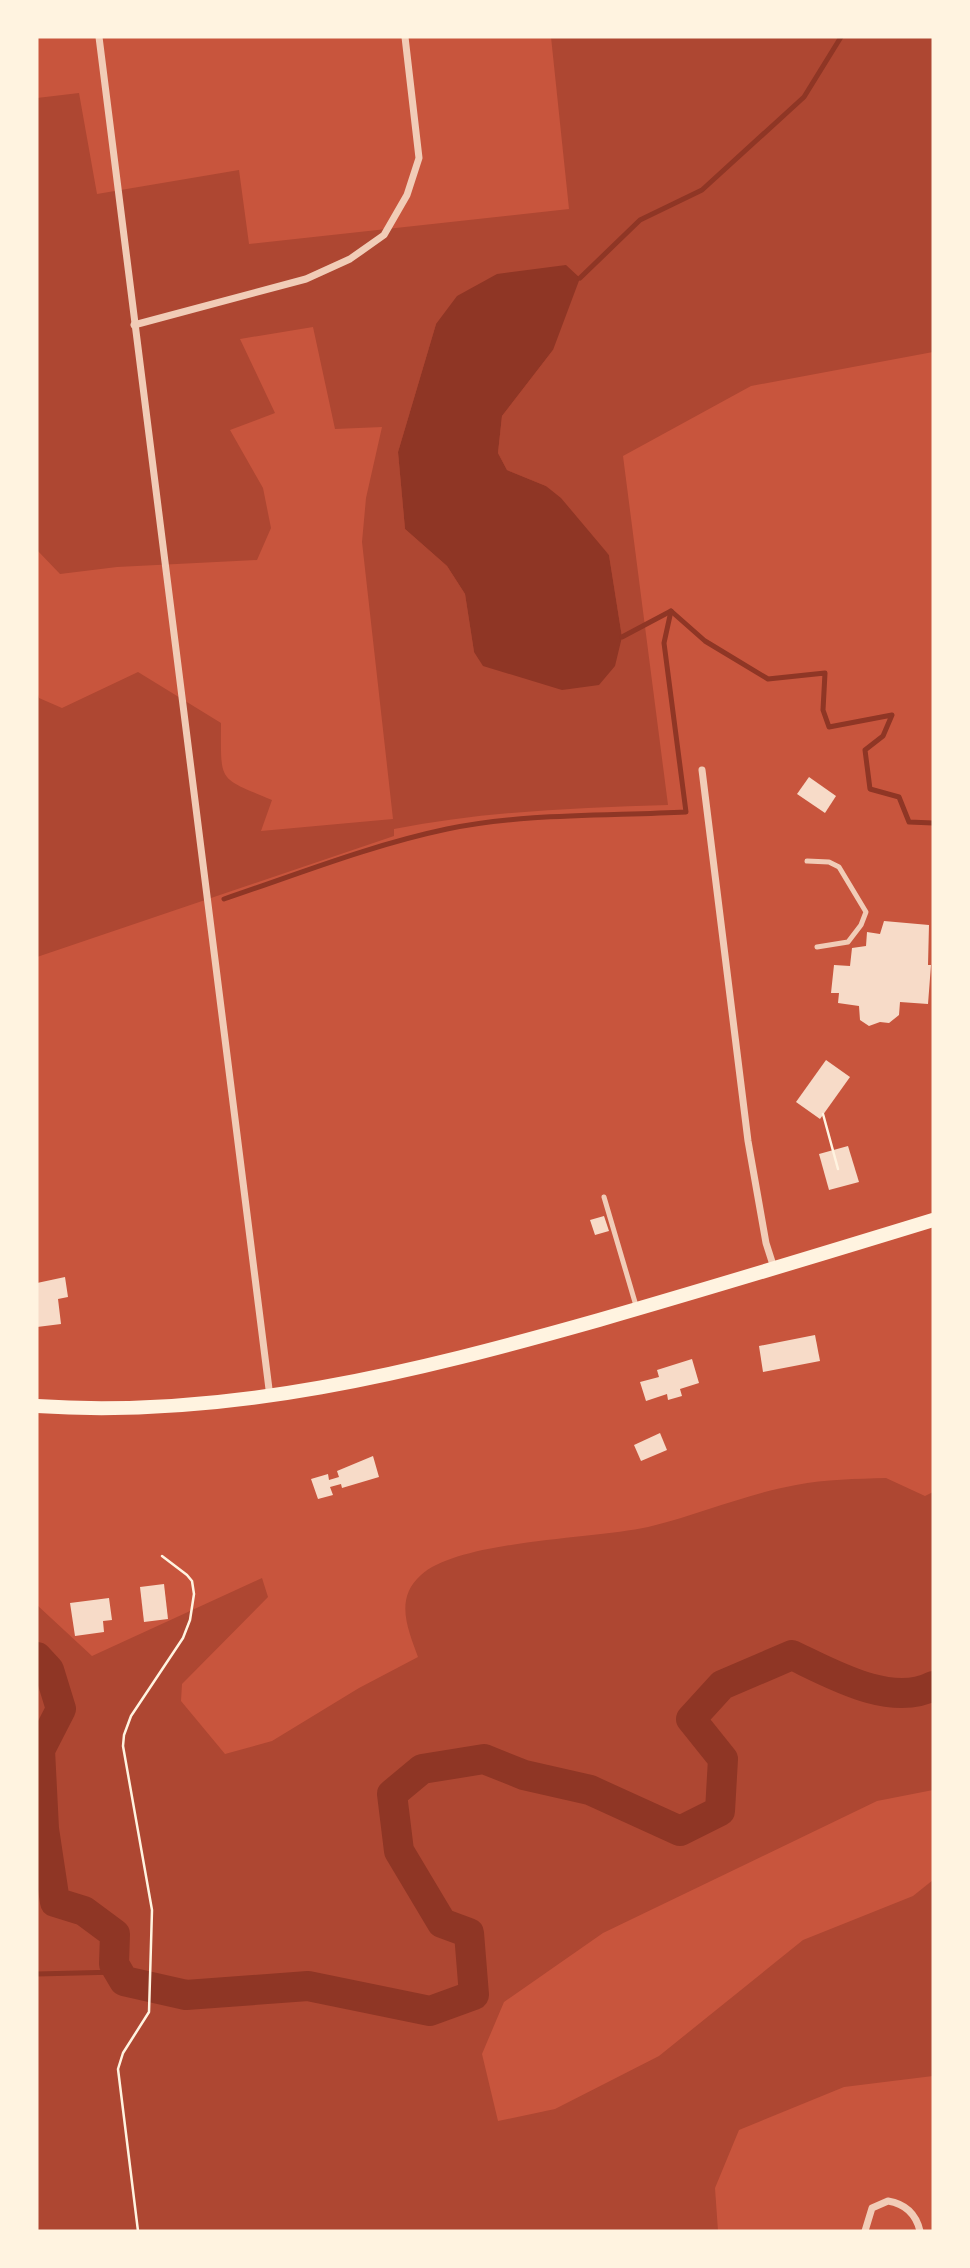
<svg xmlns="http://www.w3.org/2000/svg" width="970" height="2268" font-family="Mulish,sans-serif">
<rect width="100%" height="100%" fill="#c8553d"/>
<g fill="#ae4732" fill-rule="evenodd">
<path d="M551 37H933V352L751 386 623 456 668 805C576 808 485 811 394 829V836L37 957V691L39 698 62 708 138 672 221 723C221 783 217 777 272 800L261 831 393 819 362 542 366 498 382 427 335 429 313 327 240 339 275 413 230 430 263 488 271 528 257 560 117 567 60 574 37 550V98L79 93 97 194 239 170 249 244 569 209ZM436 324 553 350 502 416 498 453 507 470 546 486 609 555 622 637 474 652 465 594 447 566 405 529 398 452Z"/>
<path d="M886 1478 925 1496 933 1492V1790L877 1801 603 1933 504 2002 482 2054 498 2121 555 2109 659 2056 803 1940 913 1896 933 1880V2076L844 2087 739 2130 715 2188 718 2231H37V1605L92 1656 262 1578 268 1597 182 1684 181 1701 225 1754 272 1741 359 1688 418 1657C408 1629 394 1599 421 1575 460 1540 593 1539 648 1527 698 1515 746 1494 796 1485 826 1479 856 1479 886 1478Z"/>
</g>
<polygon fill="#8f3625" points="566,265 580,278 553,350 502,416 498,453 507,470 546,486 561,498 609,555 622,637 615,666 599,685 562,690 483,666 474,652 465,594 447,566 405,529 398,452 436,324 457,296 497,274"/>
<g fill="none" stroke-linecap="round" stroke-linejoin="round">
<g stroke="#8f3625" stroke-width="5">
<polyline points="580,278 640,220 702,190 804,97 841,37"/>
<polyline points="622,637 671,611 705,641 768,679 825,673 823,710 829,727 892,715 883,736 865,750 870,789 899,797 909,822 933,823"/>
<path d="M224 899C298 874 371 845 447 829 525 813 607 816 686 812L664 643 671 611"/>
<polyline points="37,1810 43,1808"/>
<polyline points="37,1974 118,1972"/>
</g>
<path stroke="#8f3625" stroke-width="30" d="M37 1657 49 1670 61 1709 40 1750 44 1829 55 1902 84 1911 115 1934 114 1964 124 1981 186 1995 308 1986 430 2011 474 1995 469 1933 442 1923 399 1851 392 1794 422 1769 484 1759 524 1775 590 1790 680 1831 720 1811 723 1759 691 1719 722 1685 792 1655C832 1674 891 1708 933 1686"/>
</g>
<g fill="#f7dbc8">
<polygon points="809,777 836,796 825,813 797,794"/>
<polygon points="884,921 929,925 928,965 931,965 928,1004 900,1002 899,1015 889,1023 880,1022 869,1026 860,1020 859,1006 838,1003 839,993 831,993 834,965 850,966 852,948 866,946 867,932 880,934"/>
<polygon points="826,1060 850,1077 820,1119 796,1102"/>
<polygon points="848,1146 859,1182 829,1190 819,1154"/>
<polygon points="604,1216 609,1231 595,1235 590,1220"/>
<polygon points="65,1277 68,1297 58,1299 61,1324 37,1327 37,1283"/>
<polygon points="815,1335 820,1361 763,1372 759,1346"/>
<polygon points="692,1359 699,1383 680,1389 682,1396 668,1400 667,1394 646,1401 640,1382 659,1377 657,1370"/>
<polygon points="660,1433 667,1450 641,1461 634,1445"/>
<polygon points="373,1456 379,1477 342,1488 341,1484 330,1487 333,1495 318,1499 311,1479 328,1474 329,1480 339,1477 337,1471"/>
<polygon points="164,1584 168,1619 144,1622 140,1587"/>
<polygon points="109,1598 112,1620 103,1621 104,1632 75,1636 70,1603"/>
</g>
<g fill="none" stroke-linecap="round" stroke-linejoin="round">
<g stroke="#fff3e0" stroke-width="2.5">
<polyline points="823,1114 838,1169"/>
<polyline points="138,2231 118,2069 123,2053 149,2012 152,1910 123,1746 124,1735 131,1716 183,1638 190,1620 194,1594 192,1581 187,1575 162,1556"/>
</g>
<g stroke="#f1ccb7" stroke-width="5">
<polyline points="807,861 829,862 839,867 866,912 861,925 848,942 817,947"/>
<polyline points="604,1197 637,1309"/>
</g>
<g stroke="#f1ccb7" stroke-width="7">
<polyline points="99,37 270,1397"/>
<polyline points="134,325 306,279 350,259 384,235 407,195 419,158 405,37"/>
<polyline points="702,770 748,1141 766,1243 774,1268"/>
<path d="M865 2231 872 2208 888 2201C906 2204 916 2214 920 2231"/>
</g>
<path stroke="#fff3e0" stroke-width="14" d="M37 1406C229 1419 415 1372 599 1320 710 1288 822 1254 933 1220"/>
</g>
<rect width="970" height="2268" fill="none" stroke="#fff3e0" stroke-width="77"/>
</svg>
